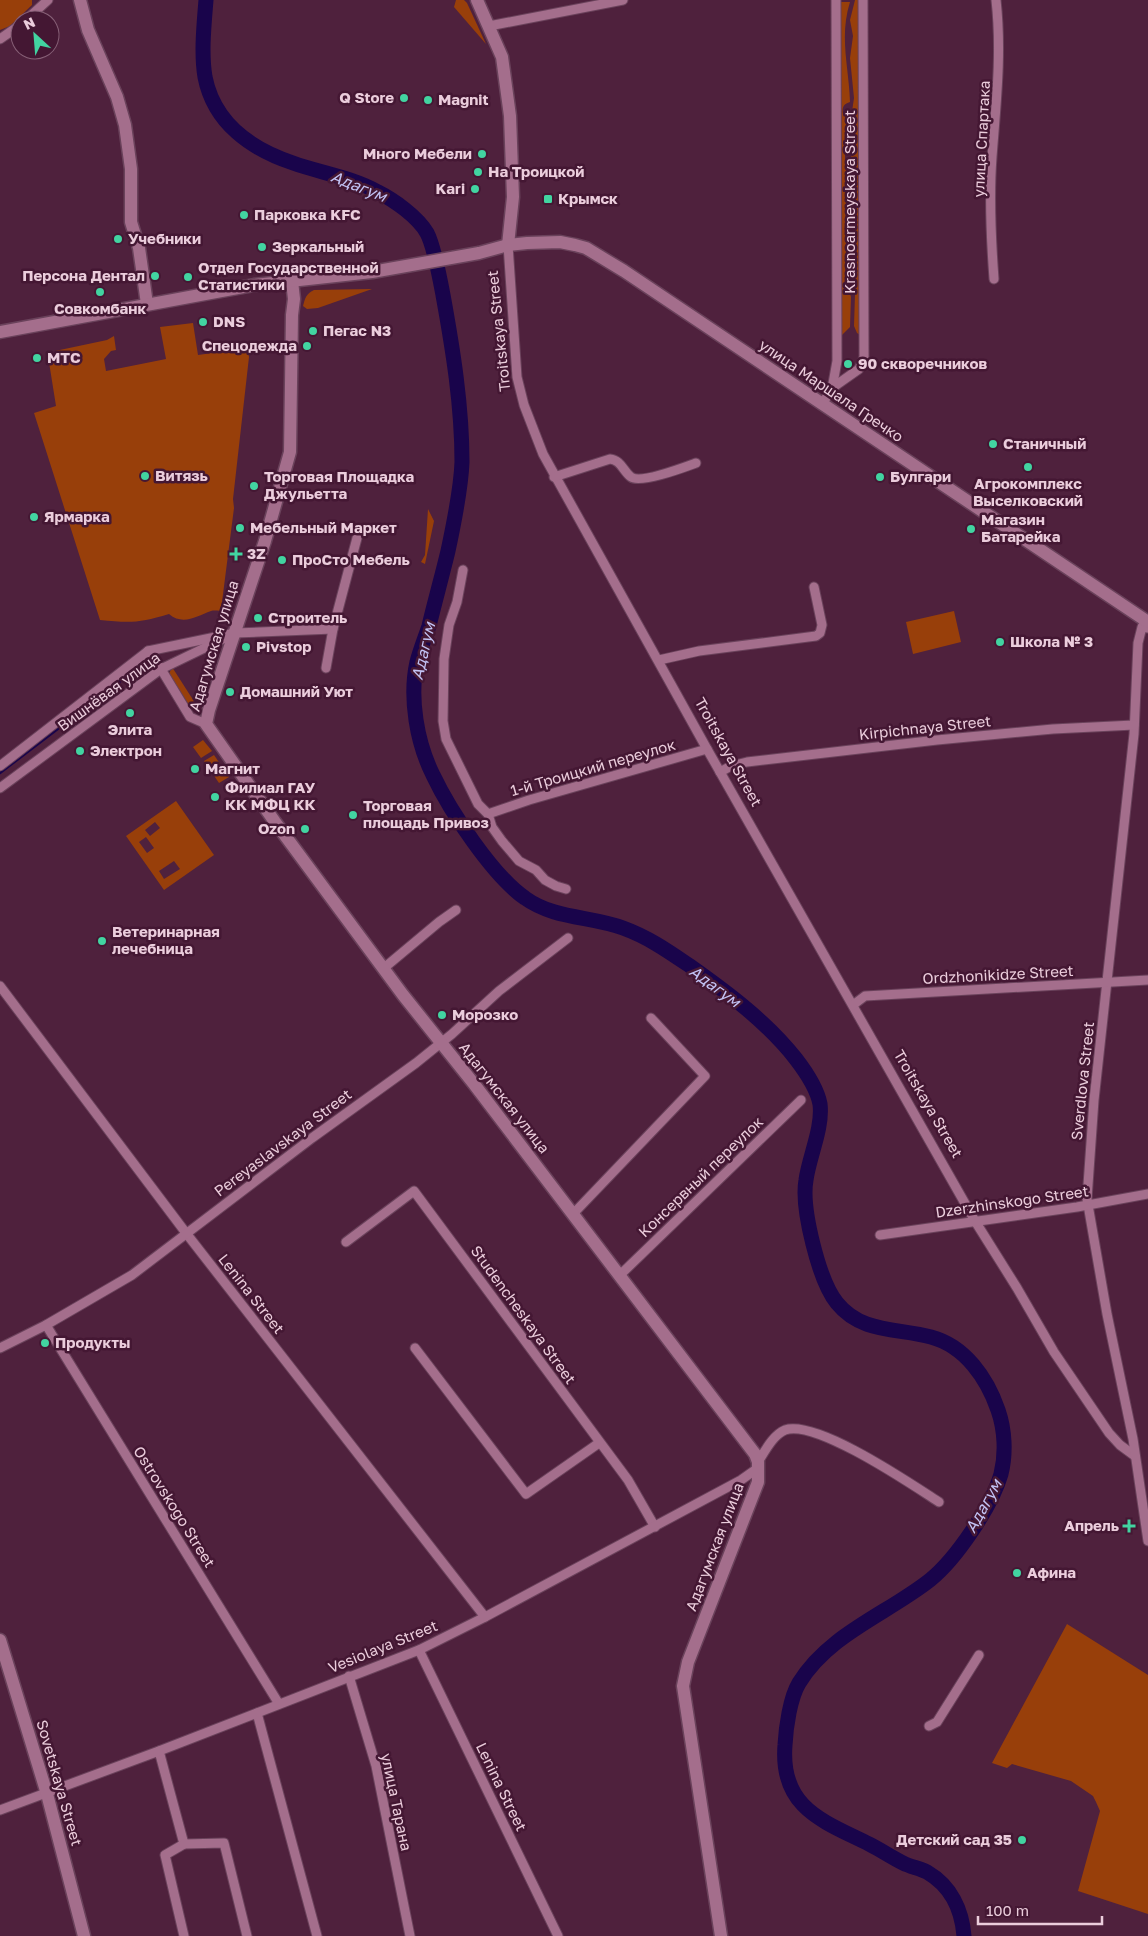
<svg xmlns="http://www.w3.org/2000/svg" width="1148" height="1936" font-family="'Golos Text',sans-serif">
<rect width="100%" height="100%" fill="#4f213d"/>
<g fill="#983f0a" fill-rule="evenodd">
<polygon points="0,0 32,0 32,5 10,26 0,30"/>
<polygon points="456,0 464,0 467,3 486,44 454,7"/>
<polygon points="855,0 859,0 860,335 857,333 854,326 855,294 852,287 856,275 856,266 851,251 855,227 855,206 849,166 849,160 856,148 856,143 849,132 854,98 850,58 853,36 850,20"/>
<path d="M839 2H850C839 37 849 67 850 102 843 104 842 108 843 114L848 118 845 134V163L849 193 846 204 845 223 849 235 846 251 845 277 851 297 850 327 842 335H841Z"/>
<path d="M372 289 318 308 307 309 303 306C305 298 306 294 314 290Z"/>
<path d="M193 323 198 355 248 348 249 357 233 499 234 508 222 602 223 611C220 611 214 610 211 611 197 616 183 626 169 614 140 623 130 623 100 620L34 413 56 406 48 356 55 354V351L107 340 114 336 116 350 111 351 104 359 106 371 166 359 160 327Z"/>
<polygon points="428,509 434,521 425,564 421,562 425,555"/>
<polygon points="954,611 961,642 913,654 906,622"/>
<polygon points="172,667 197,706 191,708 169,674"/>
<polygon points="203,740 212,751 201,758 193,747"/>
<polygon points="214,755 229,777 219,783 204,761"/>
<path d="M176 801 214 855 164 890 126 836ZM155 822 160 828 150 836 145 830ZM146 837 154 848 147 853 139 842ZM174 861 180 869 164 879 159 871Z"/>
<polygon points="1067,1624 1148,1675 1148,1914 1078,1891 1100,1811 1096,1802 1093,1796 1071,1781 1012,1764 1007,1768 992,1763"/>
</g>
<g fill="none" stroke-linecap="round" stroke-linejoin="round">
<polyline stroke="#19044b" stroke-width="2.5" points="0,773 143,664"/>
<path stroke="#19044b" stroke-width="15" d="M206 0C204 25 201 53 205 77 214 123 251 149 293 163 321 173 351 177 378 192 394 200 418 217 427 233 434 246 440 279 443 295 453 350 462 406 462 462 461 489 454 523 448 551 442 576 435 601 429 626 425 638 420 650 417 662 409 698 417 743 433 775 450 811 493 876 525 898 554 919 590 916 623 928 648 937 668 951 690 966 728 993 767 1022 796 1059 806 1072 817 1088 820 1104 823 1128 809 1157 806 1180 801 1208 819 1281 837 1303 861 1333 897 1328 931 1337 965 1346 987 1378 998 1410 1005 1430 1006 1454 1001 1474 992 1506 956 1559 930 1580 887 1614 829 1634 799 1683 790 1698 786 1727 785 1745 780 1808 823 1821 869 1844 881 1850 891 1857 903 1863 911 1867 919 1868 927 1872 951 1886 962 1910 964 1936"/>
<g stroke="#6a425b" stroke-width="11">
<g id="street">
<polyline points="26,20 48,0"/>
<polyline points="489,26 623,0"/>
<polyline points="0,39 20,25"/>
<polyline points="508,245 517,377 524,405 543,454 707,749 975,1221 1017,1288 1054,1352 1109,1433 1120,1445 1135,1456"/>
<path d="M994 279C991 239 989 197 992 157 996 104 1002 53 996 0"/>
<polyline points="832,388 859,369 864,357 863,0"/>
<polyline points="822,404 832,389 837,361 836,0"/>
<path d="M554 477 610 459C621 460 623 471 631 477 640 484 685 467 696 463"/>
<polyline points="463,570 457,602 449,625 444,659 443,721 446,739 478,804 488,814 492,827 502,841 519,861 536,870 545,880 556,886 566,889"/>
<polyline points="1148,628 1142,627 1138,643 1134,734 1094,1100 1087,1199 1107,1314 1133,1439 1148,1541"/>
<polyline points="148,651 161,669 190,717 206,724"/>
<polyline points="659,660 699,651 816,636 820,633 822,625 814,587"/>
<polyline points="326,668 333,629 357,538"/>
<polyline points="0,766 148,651 235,633 333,629"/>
<polyline points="720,772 731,766 747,762 937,740 1053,729 1134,725"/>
<polyline points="0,788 161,669 223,639"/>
<polyline points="488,814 529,800 707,749"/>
<polyline points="384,968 439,922 456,910"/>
<polyline points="0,986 186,1233 485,1617"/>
<polyline points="853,1005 865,996 1148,980"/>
<polyline points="573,1214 705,1076 651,1018"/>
<polyline points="880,1235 1077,1207 1148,1194"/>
<polyline points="346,1242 414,1191 628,1480 655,1527"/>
<polyline points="620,1275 801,1100"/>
<polyline points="46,1325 279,1704"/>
<polyline points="0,1348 46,1325 132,1275 312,1138 416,1063 452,1034 499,991 568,938"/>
<polyline points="415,1348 526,1494 599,1443"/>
<path d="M758 1462C765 1451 773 1435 785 1430 816 1419 911 1484 939 1502"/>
<polyline points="419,1650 558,1936"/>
<polyline points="349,1676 376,1766 410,1936"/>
<polyline points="257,1713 317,1936"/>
<polyline points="929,1726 937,1722 979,1655"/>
<polyline points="159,1751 184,1844 165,1855 184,1936"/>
<polyline points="0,1810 159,1751 419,1650 485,1617 741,1480 758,1468"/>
<polyline points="184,1844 224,1843 247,1936"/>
</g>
</g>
<g stroke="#6a425b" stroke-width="15">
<g id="secondary">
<polyline points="80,0 88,30 117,97 125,125 131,169 131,222 139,248 147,304"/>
<polyline points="477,0 502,57 510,116 513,197 508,245"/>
<polyline points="292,281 294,299 292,315 290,452 265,541 209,710 206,724 275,822 403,995 474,1084 755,1454 758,1462 758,1482 688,1662 683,1686 721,1936"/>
<polyline points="0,332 254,285 372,272 479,253 508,245 527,243 560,242 575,245 586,248 624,271 1148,622"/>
<polyline points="0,1640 47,1794 84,1936"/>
</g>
</g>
<use href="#street" stroke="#a46e8c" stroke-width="9"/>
<use href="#secondary" stroke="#a46e8c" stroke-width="12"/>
</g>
<g fill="#42d4a1" stroke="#441733" stroke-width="2">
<circle cx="404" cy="98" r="5"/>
<circle cx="428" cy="100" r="5"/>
<circle cx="482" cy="154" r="5"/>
<circle cx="478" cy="172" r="5"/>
<circle cx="475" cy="189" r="5"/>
<rect x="543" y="194" width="10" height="10" rx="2.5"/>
<circle cx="244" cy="215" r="5"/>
<circle cx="118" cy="239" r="5"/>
<circle cx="262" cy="247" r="5"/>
<circle cx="155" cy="276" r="5"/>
<circle cx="188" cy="277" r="5"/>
<circle cx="100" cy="292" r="5"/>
<circle cx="203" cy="322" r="5"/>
<circle cx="313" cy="331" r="5"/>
<circle cx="307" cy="346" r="5"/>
<circle cx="37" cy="358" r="5"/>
<circle cx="848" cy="364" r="5"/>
<circle cx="993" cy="444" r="5"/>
<circle cx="1028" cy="467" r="5"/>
<circle cx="145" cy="476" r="5"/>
<circle cx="880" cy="477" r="5"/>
<circle cx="254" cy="486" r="5"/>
<circle cx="34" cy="517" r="5"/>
<circle cx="240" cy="528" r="5"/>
<circle cx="971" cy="529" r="5"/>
<path d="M233.5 546.5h5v5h5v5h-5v5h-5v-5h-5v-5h5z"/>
<circle cx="282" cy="560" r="5"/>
<circle cx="258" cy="618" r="5"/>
<circle cx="1000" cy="642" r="5"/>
<circle cx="246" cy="647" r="5"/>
<circle cx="230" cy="692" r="5"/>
<circle cx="130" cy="713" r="5"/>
<circle cx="80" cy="751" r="5"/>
<circle cx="195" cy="769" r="5"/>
<circle cx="215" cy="797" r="5"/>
<circle cx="353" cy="815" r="5"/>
<circle cx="305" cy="829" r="5"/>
<circle cx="102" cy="941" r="5"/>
<circle cx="442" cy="1015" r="5"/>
<circle cx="45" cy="1343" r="5"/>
<path d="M1126.5 1518.5h5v5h5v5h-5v5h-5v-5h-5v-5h5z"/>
<circle cx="1017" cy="1573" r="5"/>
<circle cx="1022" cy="1840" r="5"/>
</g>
<g text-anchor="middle" stroke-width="5" stroke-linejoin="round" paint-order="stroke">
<g font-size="15" font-weight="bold" fill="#ebcddc" stroke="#441733" text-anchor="start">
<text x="394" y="103" text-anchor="end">Q Store</text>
<text x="438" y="105">Magnit</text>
<text x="472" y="159" text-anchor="end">Много Мебели</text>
<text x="488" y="177">На Троицкой</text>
<text x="465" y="194" text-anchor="end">Kari</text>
<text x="558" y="204">Крымск</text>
<text x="254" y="220">Парковка KFC</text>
<text x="128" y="244">Учебники</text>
<text x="272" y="252">Зеркальный</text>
<text x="198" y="273">Отдел Государственной<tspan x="198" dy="17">Статистики</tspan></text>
<text x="145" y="281" text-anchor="end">Персона Дентал</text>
<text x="100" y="314" text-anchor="middle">Совкомбанк</text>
<text x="213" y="327">DNS</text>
<text x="323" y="336">Пегас N3</text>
<text x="297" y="351" text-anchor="end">Спецодежда</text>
<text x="47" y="363">МТС</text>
<text x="858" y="369">90 скворечников</text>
<text x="1003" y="449">Станичный</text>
<text x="155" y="481">Витязь</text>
<text x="264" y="482">Торговая Площадка<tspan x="264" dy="17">Джульетта</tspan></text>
<text x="890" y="482">Булгари</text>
<text x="1028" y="489" text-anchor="middle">Агрокомплекс<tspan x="1028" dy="17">Выселковский</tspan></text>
<text x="44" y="522">Ярмарка</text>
<text x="981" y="525">Магазин<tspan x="981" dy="17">Батарейка</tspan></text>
<text x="250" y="533">Мебельный Маркет</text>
<text x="247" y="559">3Z</text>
<text x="292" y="565">ПроСто Мебель</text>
<text x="268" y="623">Строитель</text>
<text x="1010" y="647">Школа № 3</text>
<text x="256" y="652">Pivstop</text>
<text x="240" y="697">Домашний Уют</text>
<text x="130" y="735" text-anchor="middle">Элита</text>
<text x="90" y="756">Электрон</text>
<text x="205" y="774">Магнит</text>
<text x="225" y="793">Филиал ГАУ<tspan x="225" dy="17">КК МФЦ КК</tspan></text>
<text x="363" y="811">Торговая<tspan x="363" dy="17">площадь Привоз</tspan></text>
<text x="295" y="834" text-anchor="end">Ozon</text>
<text x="112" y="937">Ветеринарная<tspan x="112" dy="17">лечебница</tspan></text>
<text x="452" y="1020">Морозко</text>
<text x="55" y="1348">Продукты</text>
<text x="1119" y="1531" text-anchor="end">Апрель</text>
<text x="1027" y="1578">Афина</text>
<text x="1012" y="1845" text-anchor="end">Детский сад 35</text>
</g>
<g font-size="15" fill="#ebcddc" stroke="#441733">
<text transform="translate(982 139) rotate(-87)" y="5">улица Спартака</text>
<text transform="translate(850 202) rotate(-90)" y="5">Krasnoarmeyskaya Street</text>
<text transform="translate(499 331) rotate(-96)" y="5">Troitskaya Street</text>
<text transform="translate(831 391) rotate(34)" y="5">улица Маршала Гречко</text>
<text transform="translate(214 646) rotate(-73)" y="5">Адагумская улица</text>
<text transform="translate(109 692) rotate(-36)" y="5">Вишнёвая улица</text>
<text transform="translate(925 728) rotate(-6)" y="5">Kirpichnaya Street</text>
<text transform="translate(728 752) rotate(61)" y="5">Troitskaya Street</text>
<text transform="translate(593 768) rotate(-16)" y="5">1-й Троицкий переулок</text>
<text transform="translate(998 975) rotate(-3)" y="5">Ordzhonikidze Street</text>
<text transform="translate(1083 1081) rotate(-84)" y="5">Sverdlova Street</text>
<text transform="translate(504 1098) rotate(52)" y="5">Адагумская улица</text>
<text transform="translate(928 1104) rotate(60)" y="5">Troitskaya Street</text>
<text transform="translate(283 1143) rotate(-37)" y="5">Pereyaslavskaya Street</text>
<text transform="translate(701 1177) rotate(-44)" y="5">Консервный переулок</text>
<text transform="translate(1012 1202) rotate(-8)" y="5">Dzerzhinskogo Street</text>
<text transform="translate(251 1294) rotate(52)" y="5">Lenina Street</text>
<text transform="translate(523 1315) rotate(54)" y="5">Studencheskaya Street</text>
<text transform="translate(174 1507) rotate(58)" y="5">Ostrovskogo Street</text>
<text transform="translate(715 1547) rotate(-69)" y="5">Адагумская улица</text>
<text transform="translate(383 1647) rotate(-22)" y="5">Vesiolaya Street</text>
<text transform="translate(59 1783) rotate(74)" y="5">Sovetskaya Street</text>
<text transform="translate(501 1787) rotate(64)" y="5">Lenina Street</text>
<text transform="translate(396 1802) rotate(78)" y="5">улица Тарана</text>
</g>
<g font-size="16" font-style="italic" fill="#c2c2f4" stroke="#441733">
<text transform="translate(359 186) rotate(22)" y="6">Адагум</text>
<text transform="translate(423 651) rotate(-77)" y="6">Адагум</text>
<text transform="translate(715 986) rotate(36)" y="6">Адагум</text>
<text transform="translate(983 1506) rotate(-61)" y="6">Адагум</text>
</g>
</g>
<g transform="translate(35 35) rotate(334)"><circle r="24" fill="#441733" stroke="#876077"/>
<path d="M0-4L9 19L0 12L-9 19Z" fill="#42d4a1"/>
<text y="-8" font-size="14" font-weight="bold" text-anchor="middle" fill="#ebcddc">N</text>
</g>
<path d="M978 1916v8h124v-8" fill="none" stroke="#ebcddc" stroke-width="2.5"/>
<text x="986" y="1916" font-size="15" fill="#ebcddc" stroke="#441733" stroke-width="4" paint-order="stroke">100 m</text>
</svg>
